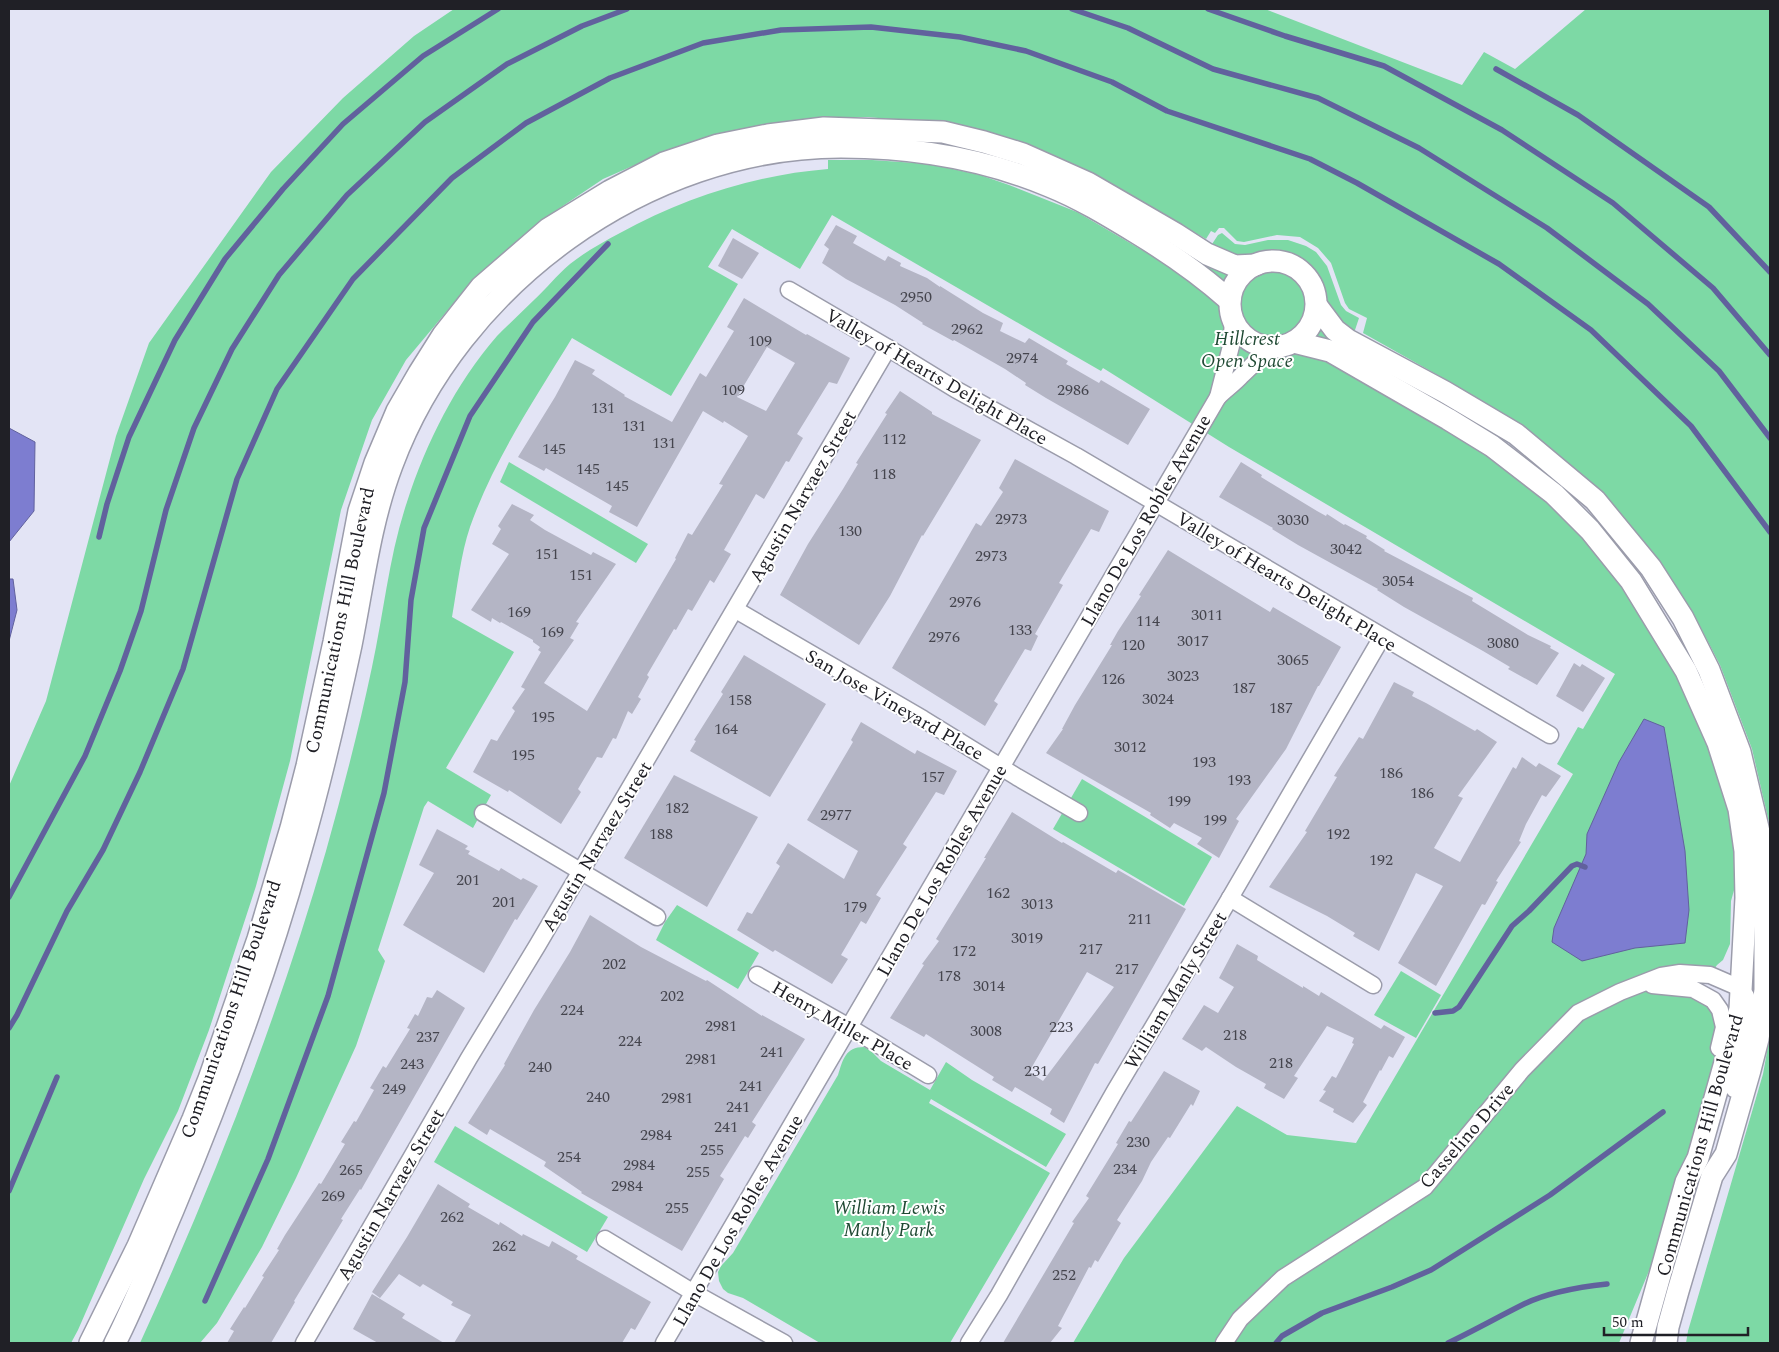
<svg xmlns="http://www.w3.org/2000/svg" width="1779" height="1352" font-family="Spectral,serif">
<rect width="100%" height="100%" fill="#e3e4f5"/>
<g fill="#7dd9a5">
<polygon points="454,9 1265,9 1462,85 1484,52 1515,69 1586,9 1770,9 1770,827 1752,749 1720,665 1693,613 1659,563 1600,493 1564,460 1520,426 1450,382 1363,333 1367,318 1349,309 1345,303 1331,263 1318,248 1300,237 1277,235 1244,242 1237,241 1224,228 1219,228 1215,233 1211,231 1206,239 1092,174 1064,160 1023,144 940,124 868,117 819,118 660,154 603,179 539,222 473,280 406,360 372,420 341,510 290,761 256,886 209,1030 178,1111 144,1179 78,1330 71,1343 9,1343 9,786 46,701 116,436 149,343 271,172 343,98 414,36"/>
<path d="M828 160H872L930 164 980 175 1009 185 1077 212 1154 257 1191 276 1218 235 1222 233 1235 244 1245 245 1268 240H1288L1306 246 1316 252 1327 266 1341 305 1346 311 1359 318 1355 330 1348 340 1554 494 1680 660 1745 851 1731 901 1730 944 1723 960 1717 965 1710 975 1680 973 1704 993 1724 1027 1686 1182 1619 1343H1073L1124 1258 1237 1106 1287 1135 1356 1143 1573 774 1557 764 1578 727 1583 729 1615 674 1229 447 1103 368 1101 371 1068 352 832 215 800 269 732 229 708 267 738 284 671 396 572 338C535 399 494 459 470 527 461 553 457 589 452 617L514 652 446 768 491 795 473 828 428 801 424 807 378 950 385 961 356 1046 296 1178 262 1247 217 1323 200 1343H140C213 1184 277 1020 326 851 343 790 359 729 372 667 384 612 389 555 407 502 426 443 456 383 497 336 509 324 522 312 534 300 546 289 557 275 570 264 585 252 603 242 620 233 684 198 754 175 828 169Z"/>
<polygon points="509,462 648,544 636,563 500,482"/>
<polygon points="1082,779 1212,857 1184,906 1053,829"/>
<polygon points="677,905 759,953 738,989 656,940 665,922"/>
<polygon points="1401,971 1441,995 1416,1038 1374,1015"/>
<polygon points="1770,1035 1770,1343 1686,1343 1688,1331 1763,1074"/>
<path d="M864 1047 870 1050 881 1061 930 1090 946 1062 972 1080 1066 1134 1046 1167 931 1099 929 1103 1050 1173 950 1343H820L743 1298 728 1293 723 1289 719 1281 718 1272 721 1266 733 1253 838 1075C843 1060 845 1047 864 1047Z"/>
<polygon points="455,1126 608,1217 587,1252 434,1162"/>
</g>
<g fill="#7d7dd0" stroke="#61619d">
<polygon points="9,428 35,442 34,511 9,542"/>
<polygon points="9,579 13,579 17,610 9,641"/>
<polygon points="1644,719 1664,727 1685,851 1689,910 1685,943 1635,948 1582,961 1552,942 1554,928 1586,854 1587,834 1619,762"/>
</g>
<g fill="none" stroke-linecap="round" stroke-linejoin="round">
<g stroke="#61619d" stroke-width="5.5">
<polyline points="1072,9 1128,28 1213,69 1318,98 1419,148 1547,228 1648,304 1719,371 1770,438"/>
<polyline points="1208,9 1285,36 1384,66 1502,130 1613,203 1713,288 1770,355"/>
<polyline points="1496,69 1578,115 1709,207 1770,272"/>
<polyline points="99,537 107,504 129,437 175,340 225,259 283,189 343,124 423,56 498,9"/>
<polyline points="9,897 85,756 120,671 141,611 166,510 194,428 232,349 279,275 347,195 425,122 507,64 582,26 627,9"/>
<polyline points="1435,1013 1453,1011 1459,1007 1512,926 1529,911 1572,866 1577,864 1585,867"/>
<polyline points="9,1028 17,1015 67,911 103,850 140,772 183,669 237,479 277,389 353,279 452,178 526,123 610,78 703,43 781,30 871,27 960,37 1026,51 1112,82 1167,111 1310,159 1357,183 1499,264 1591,330 1691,426 1770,532"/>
<polyline points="9,1191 57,1077"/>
<polyline points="205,1301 268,1159 328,996 384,793 405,682 411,600 424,528 470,416 533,322 608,244"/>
<polyline points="1276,1343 1282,1336 1322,1313 1392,1287 1431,1270 1550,1195 1663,1112"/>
<path d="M1448 1343C1473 1331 1498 1317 1524 1304 1549 1292 1579 1287 1607 1284"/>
</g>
</g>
<g fill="#b4b5c5" fill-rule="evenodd">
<polygon points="836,225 857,236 853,243 885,261 888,256 901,263 900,266 927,278 940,287 940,286 983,313 1003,323 1000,331 1025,343 1029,338 1068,361 1066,364 1099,383 1101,380 1150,409 1128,445 1046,398 1025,385 1026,383 1005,369 954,340 953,341 922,324 923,323 895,305 846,279 822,263 829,249 824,245"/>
<polygon points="733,238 759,253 742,279 718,266"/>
<path d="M744 298 806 335 807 334 850 358 837 384 829 382 797 434 803 438 789 462 786 461 764 499 756 494 724 550 731 554 714 583 710 580 692 611 688 609 676 630 674 629 647 675 649 677 638 697 641 699 632 714 628 711 616 739 613 738 602 758 597 757 578 789 581 792 561 824 509 790 508 792 473 772 491 739 497 741 515 711 512 708 525 689 521 687 541 652 538 650 540 647 533 642V640L501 622 500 623 492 618 491 622 471 610 509 554 492 544 501 529 498 526 512 504 534 515 530 520 545 530 591 555 593 552 616 564 576 622 579 623 570 638 574 640 544 683 587 711 676 559 675 558 688 533 692 535 723 485 719 484 748 436 724 421 723 423 703 411 637 527 609 512 612 506 546 468 544 471 518 457 555 397 575 360 595 370 592 374 625 395 624 396 672 422 700 373 706 377 734 331 727 327ZM767 347 795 363 766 411 737 397Z"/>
<polygon points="900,391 932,412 932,414 981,440 923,536 922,535 890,596 859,645 780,595 808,544 843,489 858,464 856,463 887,414 885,413"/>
<polygon points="1015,459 1109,511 1099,532 1091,529 1059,583 1063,585 1035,634 1038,636 1031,651 1025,649 994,701 998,704 985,726 892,668 976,523 981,526 1003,492 999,488"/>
<polygon points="1241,462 1262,475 1261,477 1317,511 1326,516 1327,514 1344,525 1345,524 1367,536 1366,538 1385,550 1384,551 1473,598 1472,601 1528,635 1551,646 1550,648 1559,653 1537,685 1508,669 1510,667 1483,651 1404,607 1377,590 1378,589 1298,545 1272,529 1273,528 1219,497"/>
<polygon points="1168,550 1270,612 1273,607 1341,647 1319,686 1318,686 1286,749 1236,819 1239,821 1219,858 1197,844 1202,838 1174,823 1170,828 1150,815 1151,813 1046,753 1063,729 1062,729 1075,705 1112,645 1110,645 1118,631 1141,596 1139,595"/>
<polygon points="744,655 826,704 770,797 690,751 696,741 694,740 723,694 721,692"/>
<polygon points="1574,663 1580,667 1582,664 1605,678 1583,712 1556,696"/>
<polygon points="1394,682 1414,692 1412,696 1426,703 1475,731 1477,729 1497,742 1458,796 1463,798 1434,848 1460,862 1513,767 1516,769 1522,757 1536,767 1539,763 1561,776 1546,797 1542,795 1526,824 1519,841 1521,842 1496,881 1498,882 1485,905 1482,904 1436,986 1398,963 1443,886 1416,873 1379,951 1353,936 1355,933 1327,916 1269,887 1307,832 1305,831 1337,777 1334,776 1359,737 1363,739"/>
<polygon points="861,722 915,754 917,750 957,771 944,795 936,792 903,844 907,847 876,895 881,898 866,924 861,921 841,955 848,959 832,984 775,950 773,952 737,930 747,912 752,914 780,866 776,863 788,843 844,879 858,851 807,820 853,742 851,740"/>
<polygon points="674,775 758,817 707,907 624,858"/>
<path d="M1012 812 1062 843 1063 842 1116 873 1118 870 1186 909 1098 1064 1095 1063 1064 1123 1050 1114 1052 1109 1015 1087 1012 1092 992 1080 994 1077 926 1034 924 1037 890 1018 924 965 922 964 939 941 936 939 986 858H984ZM1087 972 1114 987 1043 1081 1029 1072Z"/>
<polygon points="437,829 468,846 465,849 470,851 468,854 499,871 501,868 521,880 523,878 538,886 517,920 515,919 484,973 403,925 434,873 419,865"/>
<polygon points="590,915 641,947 706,981 707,980 762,1016 762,1015 805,1039 752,1122 756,1125 748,1138 745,1136 720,1176 724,1179 682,1251 581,1193 582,1192 544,1166 546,1162 490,1129 487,1135 468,1123 505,1065 504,1064 534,1010 570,952"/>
<polygon points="1237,944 1258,956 1257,960 1303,988 1303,986 1319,996 1321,992 1381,1029 1384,1025 1405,1037 1393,1058 1389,1056 1381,1071 1380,1070 1363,1102 1367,1105 1353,1123 1333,1112 1334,1109 1319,1101 1326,1091 1323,1090 1332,1076 1336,1078 1354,1044 1352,1043 1354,1038 1327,1026 1294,1076 1298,1078 1284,1099 1264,1088 1266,1084 1236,1067 1206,1047 1202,1051 1182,1039 1204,1005 1218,1013 1234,987 1219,978"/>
<polygon points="437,990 465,1008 361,1190 360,1189 341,1219 343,1220 294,1301 295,1302 271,1343 227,1343 234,1331 230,1329 244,1307 245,1308 264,1277 262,1276 279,1250 277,1249 285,1235 319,1183 321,1184 345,1144 341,1142 354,1121 356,1122 374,1090 370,1088 383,1066 386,1068 410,1029 407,1028 415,1014 418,1016 427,997 432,998"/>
<polygon points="1164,1071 1200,1091 1193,1106 1191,1104 1170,1138 1168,1137 1151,1162 1142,1181 1117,1220 1121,1223 1098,1262 1095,1260 1091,1268 1089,1267 1058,1326 1062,1328 1050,1343 1003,1343 1074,1223 1072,1222 1089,1198 1086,1196 1118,1144 1116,1143 1129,1121 1131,1122"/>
<polygon points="438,1184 470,1204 468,1207 499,1225 500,1222 522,1236 523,1234 549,1247 552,1241 578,1256 576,1259 651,1302 635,1330 631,1328 622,1343 454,1343 471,1315 451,1305 453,1302 423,1284 420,1287 399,1274 380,1298 372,1292 407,1237"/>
<polygon points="372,1294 405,1314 402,1318 444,1343 378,1343 353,1329"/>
</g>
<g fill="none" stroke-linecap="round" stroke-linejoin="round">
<g stroke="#9b9cab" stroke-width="19">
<g id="minor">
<polyline points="789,290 888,348 955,389 1076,456 1550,735"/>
<path d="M1218 397C1226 389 1235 383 1242 375 1254 364 1262 354 1277 347"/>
<polyline points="736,610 923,719 1017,777 1079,813"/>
<polyline points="483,813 657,917"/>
<polyline points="1230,898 1373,985"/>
<polyline points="757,975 849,1027 928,1075"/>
<polyline points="1652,985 1693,989 1713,1000 1720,1010 1724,1027 1719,1048"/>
<polyline points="605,1239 694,1293 784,1343"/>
<polyline points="304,1343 469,1058 537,946 888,348"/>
<polyline points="664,1343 1218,397 1231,346 1233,322"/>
<polyline points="969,1343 999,1295 1115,1091 1230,898 1382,637"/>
<polyline points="1224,1343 1240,1319 1283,1278 1425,1187 1522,1070 1578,1013 1620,992 1661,976 1680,973 1710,975 1740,988 1746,996 1749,1010 1746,1035 1734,1089"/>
</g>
</g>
<g stroke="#9b9cab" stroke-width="24">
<g id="tertiary">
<circle cx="1273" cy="304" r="43"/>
<polyline points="1317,306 1335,330 1348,340 1445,392 1516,434 1595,500 1651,568 1683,618 1709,670 1740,752 1759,832 1765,910 1765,990 1758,1039 1750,1070 1726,1154 1712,1176 1678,1291 1668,1327 1666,1343"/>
<polyline points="1294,342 1330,351 1448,419 1492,446 1554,494 1590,530 1631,581 1686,671 1718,743 1739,809 1745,851 1746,898 1740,1009 1698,1158 1686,1182 1641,1343"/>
<polyline points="90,1343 138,1246 193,1119 209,1079 258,939 291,828 307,766 334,642 359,511 375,463 397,411 419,373 443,335 481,287 548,229 610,191 664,163 718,145 768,135 824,128 943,132 984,142 1023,154 1088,183 1176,234 1207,254 1235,266 1256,265"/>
<path d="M115 1343C137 1300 154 1254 173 1210 222 1093 266 975 300 853 320 784 336 715 351 645 363 585 370 523 392 465 459 285 646 147 841 147 913 147 982 158 1049 186 1079 198 1107 215 1135 232 1168 252 1200 274 1229 300"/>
</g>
</g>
<use href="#minor" stroke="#fff" stroke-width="16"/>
<use href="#tertiary" stroke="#fff" stroke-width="21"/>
</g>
<g text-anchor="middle" stroke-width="4" stroke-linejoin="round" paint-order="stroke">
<g font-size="16" fill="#45454e">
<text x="916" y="302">2950</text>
<text x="967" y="334">2962</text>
<text x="760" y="346">109</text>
<text x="1022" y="363">2974</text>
<text x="733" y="395">109</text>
<text x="1073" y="395">2986</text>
<text x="603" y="413">131</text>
<text x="634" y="431">131</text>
<text x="894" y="444">112</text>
<text x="664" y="448">131</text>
<text x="554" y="454">145</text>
<text x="588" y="474">145</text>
<text x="884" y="479">118</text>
<text x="617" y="491">145</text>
<text x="1011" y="524">2973</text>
<text x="1293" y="525">3030</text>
<text x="850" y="536">130</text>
<text x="1346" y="554">3042</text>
<text x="547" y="559">151</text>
<text x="991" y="561">2973</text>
<text x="581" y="580">151</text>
<text x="1398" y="586">3054</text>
<text x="965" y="607">2976</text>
<text x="519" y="617">169</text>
<text x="1207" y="620">3011</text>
<text x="1148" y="626">114</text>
<text x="1020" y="635">133</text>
<text x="552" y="637">169</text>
<text x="944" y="642">2976</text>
<text x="1193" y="646">3017</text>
<text x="1503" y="648">3080</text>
<text x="1133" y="650">120</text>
<text x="1293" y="665">3065</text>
<text x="1183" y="681">3023</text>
<text x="1113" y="684">126</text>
<text x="1244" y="693">187</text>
<text x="1158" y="704">3024</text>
<text x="740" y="705">158</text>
<text x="1281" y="713">187</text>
<text x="543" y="722">195</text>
<text x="726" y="734">164</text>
<text x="1130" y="752">3012</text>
<text x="523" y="760">195</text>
<text x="1204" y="767">193</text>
<text x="1391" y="778">186</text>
<text x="933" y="782">157</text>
<text x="1239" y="785">193</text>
<text x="1422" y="798">186</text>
<text x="1179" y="806">199</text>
<text x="677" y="813">182</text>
<text x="836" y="820">2977</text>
<text x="1215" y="825">199</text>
<text x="661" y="839">188</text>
<text x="1338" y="839">192</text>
<text x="1381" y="865">192</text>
<text x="468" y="885">201</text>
<text x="998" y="898">162</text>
<text x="504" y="907">201</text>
<text x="1037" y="909">3013</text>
<text x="855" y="912">179</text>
<text x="1140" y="924">211</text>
<text x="1027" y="943">3019</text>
<text x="1091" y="954">217</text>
<text x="964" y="956">172</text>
<text x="614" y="969">202</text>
<text x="1127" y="974">217</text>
<text x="949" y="981">178</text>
<text x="989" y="991">3014</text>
<text x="672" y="1001">202</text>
<text x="572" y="1015">224</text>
<text x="721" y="1031">2981</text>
<text x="1061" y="1032">223</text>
<text x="986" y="1036">3008</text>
<text x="1235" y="1040">218</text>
<text x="428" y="1042">237</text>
<text x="630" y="1046">224</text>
<text x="772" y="1057">241</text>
<text x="701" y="1064">2981</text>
<text x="1281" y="1068">218</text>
<text x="412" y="1069">243</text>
<text x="540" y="1072">240</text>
<text x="1036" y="1076">231</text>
<text x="751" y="1091">241</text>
<text x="394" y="1094">249</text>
<text x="598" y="1102">240</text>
<text x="677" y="1103">2981</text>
<text x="738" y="1112">241</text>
<text x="726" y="1132">241</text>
<text x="656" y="1140">2984</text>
<text x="1138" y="1147">230</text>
<text x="712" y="1155">255</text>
<text x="569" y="1162">254</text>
<text x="639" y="1170">2984</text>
<text x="1125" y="1174">234</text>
<text x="351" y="1175">265</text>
<text x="698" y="1177">255</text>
<text x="627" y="1191">2984</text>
<text x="333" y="1201">269</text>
<text x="677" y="1213">255</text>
<text x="452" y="1222">262</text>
<text x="504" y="1251">262</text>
<text x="1064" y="1280">252</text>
</g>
<g font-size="19" font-style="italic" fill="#1f4933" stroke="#fff">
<text x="1247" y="345">Hillcrest<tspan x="1247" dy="22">Open Space</tspan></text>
<text x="889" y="1214">William Lewis<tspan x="889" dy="22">Manly Park</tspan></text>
</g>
<g font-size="19" fill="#202026" stroke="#fff">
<text transform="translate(937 376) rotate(30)" y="7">Valley of Hearts Delight Place</text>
<text transform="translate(802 496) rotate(-60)" y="7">Agustin Narvaez Street</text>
<text transform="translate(1145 520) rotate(-60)" y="7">Llano De Los Robles Avenue</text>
<text transform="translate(1287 581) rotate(31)" y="7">Valley of Hearts Delight Place</text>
<text transform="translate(339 620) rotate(-78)" y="7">Communications Hill Boulevard</text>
<text transform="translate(895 704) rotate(30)" y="7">San Jose Vineyard Place</text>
<text transform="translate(596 846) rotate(-59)" y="7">Agustin Narvaez Street</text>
<text transform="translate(941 870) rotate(-60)" y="7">Llano De Los Robles Avenue</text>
<text transform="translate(1175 990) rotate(-59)" y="7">William Manly Street</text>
<text transform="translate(230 1009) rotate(-71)" y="7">Communications Hill Boulevard</text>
<text transform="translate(843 1025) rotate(30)" y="7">Henry Miller Place</text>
<text transform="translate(1466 1135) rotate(-49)" y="7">Casselino Drive</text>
<text transform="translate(1699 1145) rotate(-74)" y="7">Communications Hill Boulevard</text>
<text transform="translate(390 1194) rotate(-60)" y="7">Agustin Narvaez Street</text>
<text transform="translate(737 1220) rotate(-60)" y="7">Llano De Los Robles Avenue</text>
</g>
</g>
<rect width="1779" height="1352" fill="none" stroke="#202026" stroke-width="20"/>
<path d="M1604 1327v8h144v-8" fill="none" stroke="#202026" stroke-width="2.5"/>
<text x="1612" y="1327" font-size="15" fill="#202026" stroke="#ffffff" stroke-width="4" paint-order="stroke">50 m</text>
</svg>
